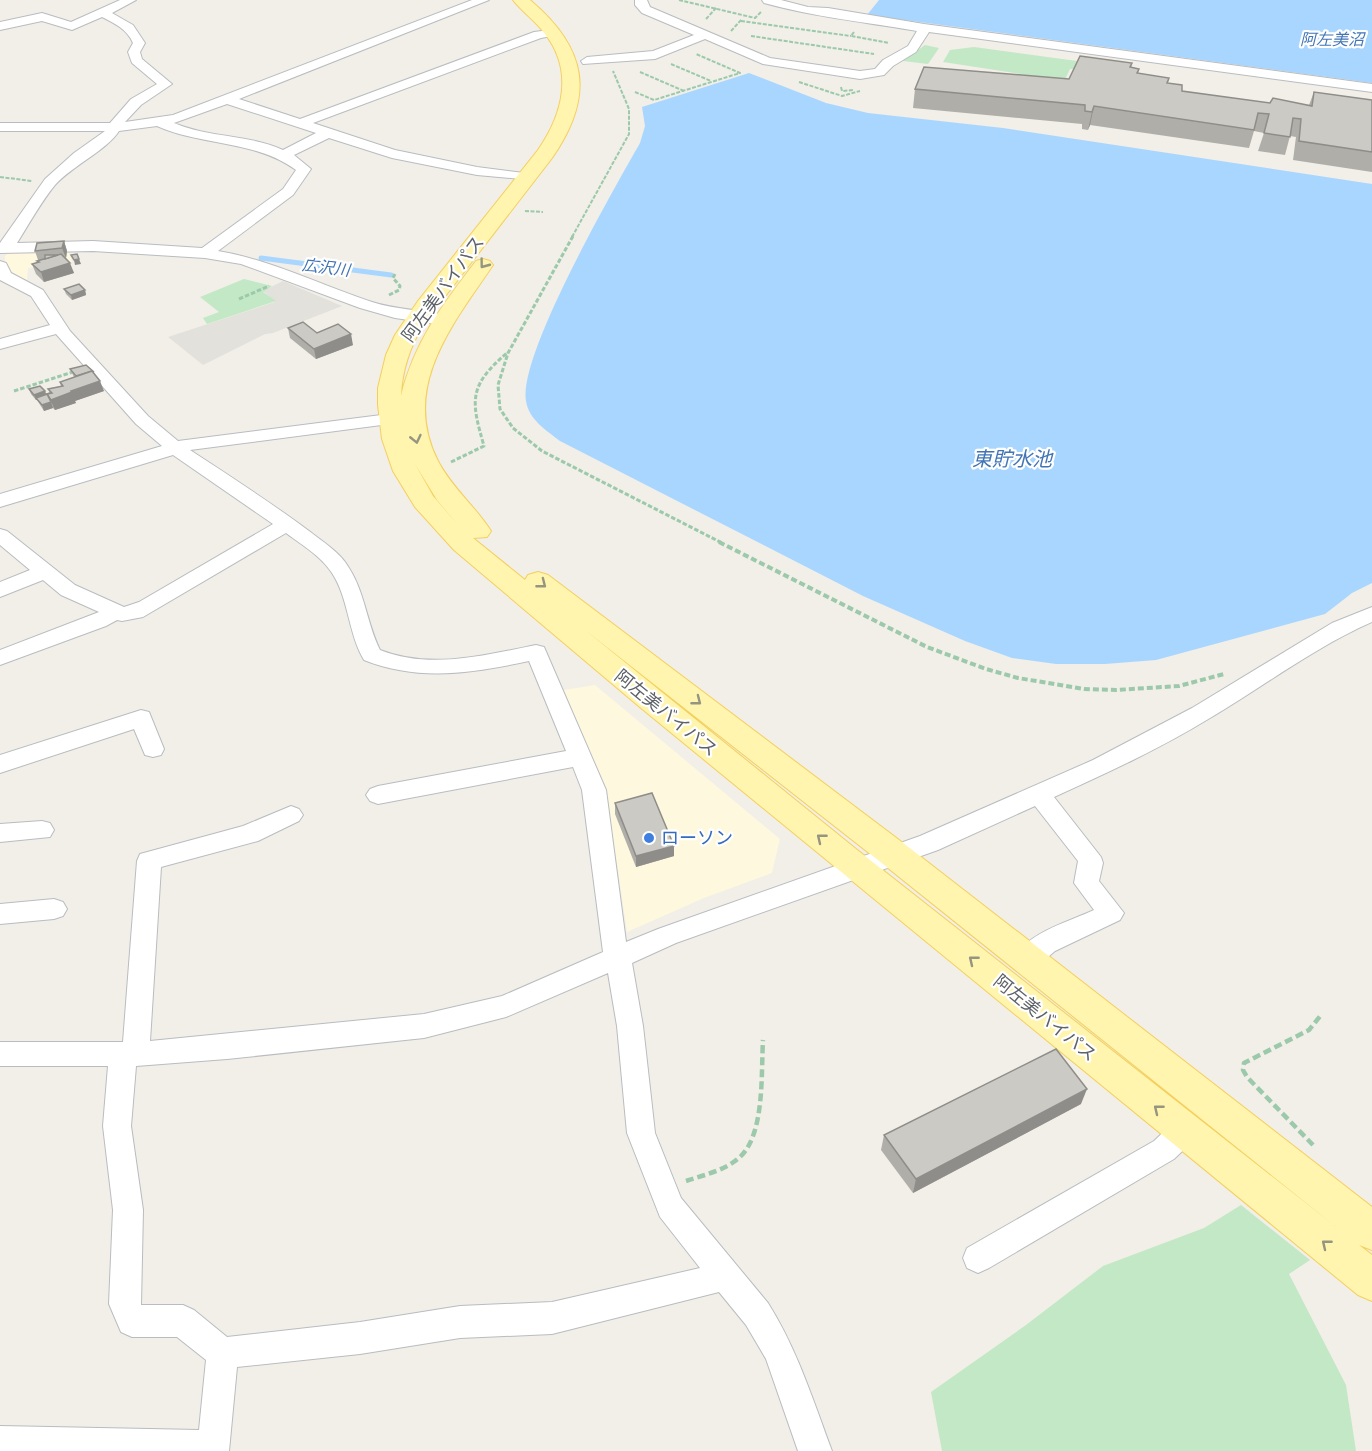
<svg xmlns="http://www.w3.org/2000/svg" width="1372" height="1451" font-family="'Open Sans','Noto Sans JP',sans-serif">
<rect width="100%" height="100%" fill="#f1efe7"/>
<g fill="#fef8de">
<polygon points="68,250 72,262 28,268 27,280 8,274 5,270 5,256 9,252"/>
<polygon points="595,685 780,839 772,873 704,898 627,932 607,797 564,690"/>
</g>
<polygon fill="#e2e1db" points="283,281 342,306 273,333 265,334 203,365 168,337 275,302 263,291"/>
<g fill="#c3e8c5">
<polygon points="925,45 939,48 928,64 903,61"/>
<polygon points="974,47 1077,61 1074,69 1070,69 1063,84 1060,80 943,62 950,50"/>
<polygon points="244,279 272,286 263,292 276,301 207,324 203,318 219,312 200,297"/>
<polygon points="1241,1205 1310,1260 1289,1274 1346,1385 1356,1451 942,1451 931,1392 1026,1325 1103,1266 1204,1228"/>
</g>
<g fill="#a9d6ff">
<polygon points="879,0 1372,0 1372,83 867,15"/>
<path d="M749 73 826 103 868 113 1003 128 1372 184V583L1352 593 1325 614 1156 660 1105 664H1056L1012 658 965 641 863 596 560 441C546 430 529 420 526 401 518 355 614 189 640 143L645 126 642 107Z"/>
</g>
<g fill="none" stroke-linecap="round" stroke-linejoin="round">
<polyline stroke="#a9d6ff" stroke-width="5" points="261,258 391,275"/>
<g stroke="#b9bcc0" stroke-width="2">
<g id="minor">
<path d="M120 0H136L112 13 133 25 145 43 140 52 142 59 172 84 141 105 125 122 173 115 472 0H489L239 99 300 119 534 32 557 29 559 32 557 35 541 38 313 123 395 150 477 167 532 174 534 177 532 180 477 175 392 158 329 138 294 155 311 169 293 195 218 251C272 260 320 285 372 302 397 310 423 310 449 316L451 320 449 324 443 325 395 318 360 308 241 264 205 258 93 251 0 253V243L45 179 74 153 105 131H0V123H110L131 99 157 84 132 63 128 52 133 43C127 29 114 23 102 17L72 30 42 21 0 30V22L42 13 71 22ZM227 104 316 133 283 150C248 134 209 138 174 123ZM157 126C202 146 255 140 296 170L283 189 202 248 93 241 17 243C29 224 41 202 55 185 72 166 107 150 119 131Z"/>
<path d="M635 0H647L650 7 770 58 860 71 875 69 883 60 908 46 917 31C866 22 814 17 764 3L762 0H781L808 7 828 8 924 24 1372 84V92L929 32 916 52 893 66 884 75 860 79 763 64 705 39 655 59 583 64 581 61 587 57 653 51 694 35 642 13 635 5Z"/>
<path d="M0 261 6 263 11 273 43 290 70 331 148 416 178 441 389 414 395 415 398 419 395 423 389 424 190 450C230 476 270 502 309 531 323 542 340 552 349 568 365 593 367 624 380 650 430 670 486 655 536 645L544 647 606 790 626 942 658 929 920 836 1093 760 1192 708 1332 623 1372 607V622C1315 647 1264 686 1210 718 1161 748 1107 773 1054 797L1101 857 1103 863 1099 881 1124 913 1120 920 1055 951 1035 968 1026 971 1017 968 1013 960C1026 933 1068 922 1094 910L1074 883 1078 861 1035 806 938 850 676 943 632 963 643 1026 655 1133 681 1198 768 1303C797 1349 813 1400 832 1451H798L766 1359 746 1325 719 1292 552 1334 460 1338 360 1354 237 1367 229 1451H0V1426L199 1430 206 1360 177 1337H132L121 1332 109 1304 113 1210 103 1126 108 1066H0V1042H123L137 861 140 854 243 826 291 806 299 809 303 815 299 821 258 841 161 867 150 1041 424 1014 502 996 603 952 582 790 573 767 378 804 370 801 366 795 370 789 378 786 566 751 529 661C473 673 419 682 364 660 348 633 349 599 332 573 321 556 302 545 286 533L143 617 122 621 117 620 106 626 0 665V650L99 612 61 595 43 580 0 597V582L30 570 0 545V529L7 531 75 585 124 607 139 602 273 524 173 455 0 507V494L162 446 136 424 56 334 0 349V339L50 325 31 296 0 280ZM608 973 617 1026 627 1133 660 1217 700 1268 552 1302 460 1306 360 1322 227 1337 194 1310 183 1305H141L143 1210 131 1126 136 1066 227 1059 424 1038 506 1017Z"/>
<polygon points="141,710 149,712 164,749 161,755 153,757 145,755 134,729 0,773 0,755"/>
<polygon points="42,821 50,823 54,830 50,837 0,842 0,824"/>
<polygon points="54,899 63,902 67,909 63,916 54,919 0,924 0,904"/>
<polygon points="1185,1117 1195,1121 1199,1130 1195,1139 1174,1159 989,1268 978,1273 967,1268 963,1258 967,1248 1154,1141 1175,1121"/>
</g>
</g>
<g stroke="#f4cf5d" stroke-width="2">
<path id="major" d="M513 0H530C588 49 595 96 552 158L423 325C410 347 402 370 401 396 414 342 443 304 476 261L483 259 490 261 493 265C453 324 400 387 438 461 452 488 475 506 491 531L487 537 473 538 525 580 528 575 538 572 548 575 907 846 1372 1207V1250L1359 1245 1372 1255V1301L1358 1295 641 708 454 550 415 507 393 471 382 439 378 405V388L386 355 395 335 418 301 538 150C563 114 574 71 545 34 536 21 522 12 513 0ZM415 464 437 500 458 525 433 496ZM585 630 883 864 1335 1226 856 849Z"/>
</g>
<g stroke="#9cc9ab" stroke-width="2" stroke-dasharray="4 1.5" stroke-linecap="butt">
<polyline points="679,0 755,18 762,11"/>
<polyline points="706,19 717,7"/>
<polyline points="741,21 851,36"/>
<polyline points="731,31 742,19"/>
<polyline points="854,32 851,36 889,43"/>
<polyline points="751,36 874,54"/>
<polyline points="671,64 711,81"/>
<polyline points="640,72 684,91"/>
<polyline points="799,82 842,96 860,91"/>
<polyline points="841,87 842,91 854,90"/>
<polyline points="635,92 654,100 740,73 696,54"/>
<polyline points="0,177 32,181"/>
<polyline points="525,211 543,212"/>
<polyline points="572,237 629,134 629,109 613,71"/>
</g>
<g stroke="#9cc9ab" stroke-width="3" stroke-dasharray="4.5 2" stroke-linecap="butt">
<polyline points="573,236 508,353 498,385 500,409 513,428 542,451 722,543"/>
<polyline points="389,295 399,290 400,286 393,278 395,274"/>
<polyline points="239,299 269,286"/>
<polyline points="14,391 76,371"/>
<path d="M451 462 484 446C471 401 468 386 507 353"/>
</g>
<polyline stroke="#9cc9ab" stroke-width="4" stroke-dasharray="6 3" stroke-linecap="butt" points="719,542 927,647 986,669 1018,678 1084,689 1116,690 1179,686 1224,674"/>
<g stroke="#9cc9ab" stroke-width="4.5" stroke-dasharray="8 4" stroke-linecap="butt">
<polyline points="1313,1145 1247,1077 1243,1070 1244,1063 1309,1030 1321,1015"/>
<path d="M686 1181C704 1175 727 1170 741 1156 765 1132 761 1072 763 1040"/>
</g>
<use href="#minor" fill="#fff" fill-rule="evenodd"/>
<use href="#major" fill="#fff5ae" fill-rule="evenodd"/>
</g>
<g fill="#afaea9">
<polygon points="1132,63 1131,68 1139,69 1138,74 1169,78 1168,83 1182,91 1270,103 1309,105 1314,92 1372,100 1372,172 1293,160 1296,137 1290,136 1285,155 1258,151 1264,133 1254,131 1249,148 1090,125 1088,130 1082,129 1082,124 913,108 915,89 1069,79"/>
<polygon points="64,241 67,251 66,258 74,273 44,282 36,274 32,264 38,263 37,261 38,260 35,251"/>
<polygon points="64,289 85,290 86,295 72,300 66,294"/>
<polygon points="288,328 317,333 353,345 316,359 290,338"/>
<polygon points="70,369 104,391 75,401 76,403 55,410 53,408 44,411 37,400 36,400 31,394 29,389 45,391 46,394 50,393 48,389 61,386 60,382 74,377"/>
<polygon points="615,803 674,846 674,856 636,867 615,814"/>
<polygon points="1081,1104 913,1193 881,1150 884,1135"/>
</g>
<g fill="#8f8d89">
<polygon points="1094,106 1090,125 1088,130 1092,112"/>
<polygon points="64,241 67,251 66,258 62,248"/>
<polygon points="79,259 81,264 75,265 74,260"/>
<polygon points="70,263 74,273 44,282 41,272"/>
<polygon points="85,290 86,295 72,300 71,295"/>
<polygon points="351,334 353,345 316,359 314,349"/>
<polygon points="100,381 104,391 75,401 76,403 55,410 50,399 71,391"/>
<polygon points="45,391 47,397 36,398 37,400 36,400 34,395"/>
<polygon points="51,402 53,408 44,411 42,405"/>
<polygon points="674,846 674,856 636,867 636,856"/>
<polygon points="1087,1089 1081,1104 913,1193 916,1179"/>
</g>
<g fill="#cccac4" stroke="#8f8d89" stroke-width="1.5">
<polygon points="1080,56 1132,63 1130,67 1139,69 1137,73 1169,78 1167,83 1182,85 1182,91 1270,103 1273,98 1312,106 1314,92 1372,100 1372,152 1299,141 1301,119 1293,118 1290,137 1264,133 1269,114 1258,113 1254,130 1094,106 1092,112 1085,111 1085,105 915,89 924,67 1069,79"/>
<polygon points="64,241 62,248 35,251 37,243"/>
<polygon points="61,254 70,263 41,272 32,264 39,262 37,261"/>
<polygon points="77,254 79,259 74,260 71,255"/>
<polygon points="45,255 58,255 45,259"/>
<polygon points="79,284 85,290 71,295 64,289"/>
<polygon points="303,322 317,333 338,324 351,334 314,349 288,328"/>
<polygon points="86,365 94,372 92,371 76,376 70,369"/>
<polygon points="92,371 100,381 71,391 72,392 51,400 47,394 52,393 48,389 63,386 60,382"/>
<polygon points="40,386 45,391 34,395 29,389"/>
<polygon points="50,393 47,394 51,402 42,405 36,398"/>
<polygon points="652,793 674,846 636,856 615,803"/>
<polygon points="1056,1049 1087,1089 916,1179 884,1135"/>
</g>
<defs><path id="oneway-chevron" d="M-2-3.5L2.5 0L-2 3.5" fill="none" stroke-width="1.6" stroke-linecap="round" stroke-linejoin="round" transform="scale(1.5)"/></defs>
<g stroke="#969580">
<use href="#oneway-chevron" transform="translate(484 264) rotate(127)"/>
<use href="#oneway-chevron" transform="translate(416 439) rotate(77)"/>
<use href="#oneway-chevron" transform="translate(542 584) rotate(38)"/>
<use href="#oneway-chevron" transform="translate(697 701) rotate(38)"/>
<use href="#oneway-chevron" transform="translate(821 838) rotate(-141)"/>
<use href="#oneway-chevron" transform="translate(973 960) rotate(-141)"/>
<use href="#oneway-chevron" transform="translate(1158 1109) rotate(-141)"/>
<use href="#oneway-chevron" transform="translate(1326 1244) rotate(-141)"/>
</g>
<circle fill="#3f7fe0" stroke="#fff" stroke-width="2" cx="649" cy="838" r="6"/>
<g text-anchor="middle" stroke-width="4.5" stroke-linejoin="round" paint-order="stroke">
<g font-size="16" font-style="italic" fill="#4275b5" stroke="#fff">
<text x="1332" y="45">阿左美沼</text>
<text transform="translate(326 267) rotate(7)" y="6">広沢川</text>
</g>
<g font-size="18" fill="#5e6267" stroke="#fff">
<text transform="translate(443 289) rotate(-54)" y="6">阿左美バイパス</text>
<text transform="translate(666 713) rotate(39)" y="6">阿左美バイパス</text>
<text transform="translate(1045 1018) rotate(39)" y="6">阿左美バイパス</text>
</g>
<g font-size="18" fill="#366cbe" stroke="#fff" text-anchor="start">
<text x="661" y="844">ローソン</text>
</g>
<g font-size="20" font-style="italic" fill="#4275b5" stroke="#fff">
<text x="1012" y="466">東貯水池</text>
</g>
</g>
</svg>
